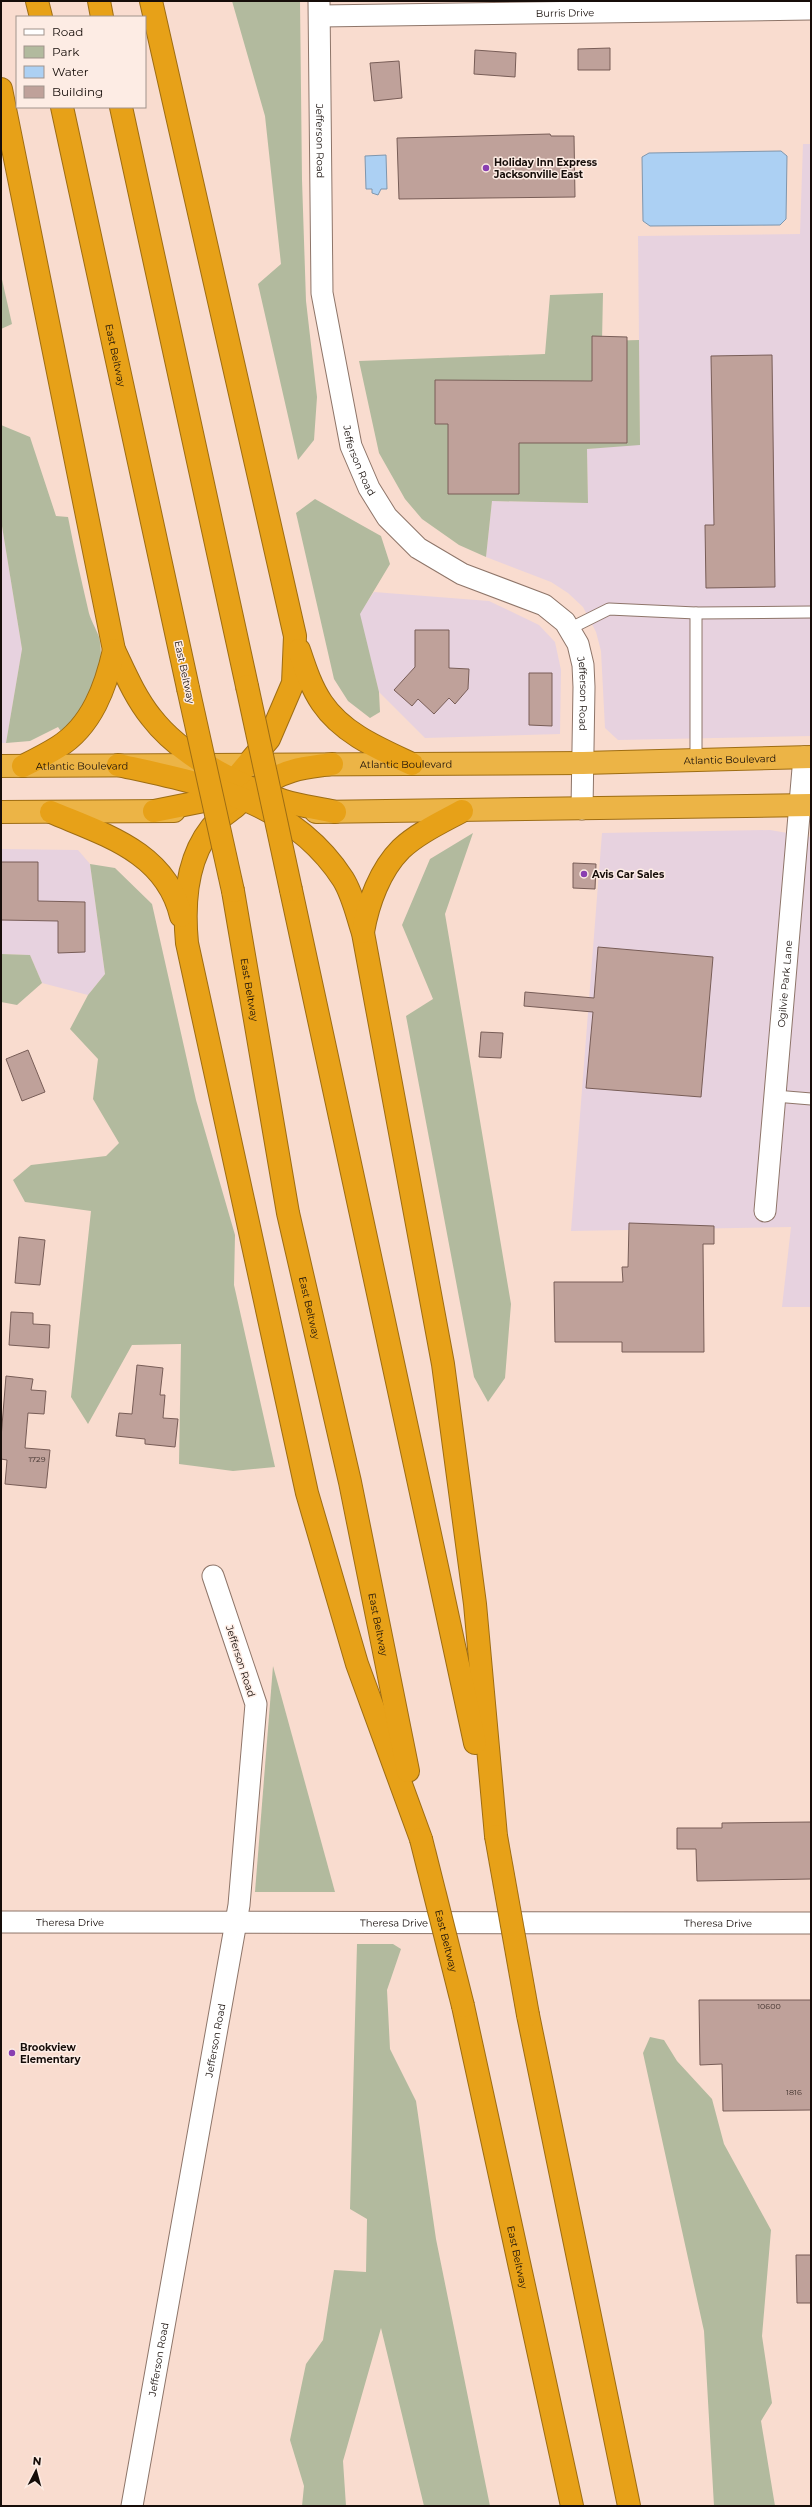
<svg xmlns="http://www.w3.org/2000/svg" width="812" height="2507" font-family="Montserrat,sans-serif">
<rect width="100%" height="100%" fill="#f9dccf"/>
<g fill="#e7d2df">
<polygon points="803,144 811,144 811,736 618,740 605,728 601,651 596,632 583,607 568,593 551,582 486,557 492,501 588,503 587,449 640,444 638,236 800,234"/>
<polygon points="1,520 22,649 6,743 1,743"/>
<polygon points="374,592 489,601 539,625 555,642 561,670 560,734 425,738 379,692 359,614"/>
<polygon points="770,830 811,837 811,1307 782,1307 791,1227 571,1231 602,833"/>
<polygon points="1,849 78,850 90,864 105,974 88,995 42,983 30,955 1,954"/>
</g>
<g fill="#b2ba9e">
<polygon points="232,1 300,1 302,180 306,301 317,397 314,440 298,460 258,284 281,264 265,116"/>
<polygon points="1,275 12,324 1,329"/>
<polygon points="603,293 602,341 639,340 640,445 587,449 588,503 492,501 486,557 459,545 422,519 405,499 379,453 359,361 545,354 550,295"/>
<path d="M1 425 30 437 56 516 68 517C74 548 81 579 88 609 90 620 96 628 99 637 108 673 83 708 62 733L58 727 30 741 6 743 22 649 1 520Z"/>
<polygon points="315,499 381,536 390,564 360,614 379,692 380,712 370,718 348,701 334,679 296,513"/>
<polygon points="473,833 445,914 511,1304 505,1378 488,1402 474,1377 406,1016 433,999 402,925 430,859"/>
<polygon points="90,864 115,868 152,904 196,1100 235,1235 234,1285 275,1467 233,1471 179,1464 181,1344 132,1345 88,1424 71,1397 91,1211 25,1202 13,1180 31,1165 106,1156 119,1143 93,1099 98,1059 70,1029 88,995 105,974"/>
<polygon points="1,954 30,955 42,983 17,1005 1,1002"/>
<polygon points="273,1666 335,1892 255,1892"/>
<polygon points="357,1944 393,1944 401,1949 387,1990 390,2049 416,2101 436,2239 490,2506 424,2506 381,2328 343,2461 346,2506 302,2506 304,2486 290,2440 306,2364 323,2340 334,2270 366,2272 367,2219 350,2209"/>
<polygon points="650,2037 664,2040 677,2061 712,2099 724,2144 771,2230 762,2336 772,2403 761,2421 775,2506 714,2506 704,2331 643,2053"/>
</g>
<g fill="#acd0f3" stroke="#7f96ad">
<polygon points="781,151 787,156 786,219 780,225 650,226 643,221 642,157 649,153"/>
<polygon points="386,155 387,189 381,189 378,195 372,193 372,189 366,189 365,156"/>
</g>
<g fill="#bfa19a" stroke="#785d57">
<polygon points="610,48 610,70 578,70 578,49"/>
<polygon points="475,50 516,53 515,77 474,74"/>
<polygon points="399,61 402,98 374,101 370,63"/>
<polygon points="550,134 551,136 574,136 575,197 399,199 397,138"/>
<polygon points="592,336 627,337 627,443 519,443 519,494 448,494 448,424 435,424 435,380 592,381"/>
<polygon points="772,355 775,587 706,588 705,525 714,525 711,356"/>
<polygon points="415,630 449,630 449,668 469,669 468,689 455,704 449,698 434,714 418,699 412,706 394,690 415,667"/>
<polygon points="529,673 552,673 552,726 529,725"/>
<polygon points="1,862 38,862 38,901 85,902 85,952 58,953 58,921 1,920"/>
<polygon points="573,863 596,864 595,889 573,888"/>
<polygon points="598,947 713,957 701,1097 586,1088 593,1012 524,1006 525,992 594,998"/>
<polygon points="481,1032 503,1033 501,1058 479,1057"/>
<polygon points="28,1050 45,1092 22,1101 6,1059"/>
<polygon points="629,1223 714,1226 714,1244 703,1244 704,1352 622,1352 622,1342 555,1342 554,1282 623,1282 622,1267 628,1267"/>
<polygon points="19,1237 45,1240 40,1285 15,1283"/>
<polygon points="11,1312 33,1313 33,1324 50,1325 49,1348 9,1345"/>
<polygon points="137,1365 163,1368 160,1395 165,1395 163,1418 178,1419 175,1447 145,1444 145,1439 116,1436 119,1413 132,1414"/>
<polygon points="6,1376 33,1379 31,1390 46,1391 44,1414 28,1413 25,1448 50,1450 46,1488 5,1484 7,1460 1,1459 1,1438"/>
<polygon points="811,1822 811,1879 697,1881 696,1849 677,1849 677,1828 722,1828 722,1823"/>
<polygon points="699,2000 811,2000 811,2110 723,2111 722,2064 700,2065"/>
<polygon points="796,2255 811,2255 811,2303 797,2303"/>
</g>
<g fill="none" stroke-linecap="round" stroke-linejoin="round">
<g stroke="#8e7569" stroke-width="13">
<g id="service">
<polyline points="696,613 696,760"/>
<polyline points="569,629 609,609 696,613 811,612"/>
<polyline points="775,1096 811,1099"/>
</g>
</g>
<g stroke="#8e7569" stroke-width="23">
<g id="minor">
<path id="s1" d="M319 1 322 293 351 446 369 488 387 517 418 548 462 574 544 605 565 622 578 644 583 665 584 687 582 809"/>
<path id="s2" d="M320 16 811 9"/>
<path id="s3" d="M765 1211 804 757"/>
<path id="s4" d="M1 1922 811 1923"/>
<path id="s5" d="M132 2506 239 1905 256 1704 213 1576"/>
</g>
</g>
<g stroke="#9e6d13" stroke-width="24">
<g id="trunk">
<path id="s6" d="M1 766 583 763 811 757"/>
<polyline points="1,812 174,811"/>
<polyline points="316,812 811,805"/>
</g>
</g>
<g stroke="#9e6d13" stroke-width="24">
<g id="motorway">
<polyline points="37,1 41,17"/>
<polyline points="99,1 102,17"/>
<polyline points="151,1 295,636 293,683 269,739 235,779 209,800 154,811"/>
<path d="M1 89 114 650C125 673 135 697 151 717 180 755 238 786 284 801 300 806 318 808 335 812"/>
<path id="s7" d="M62 107 188 688"/>
<polyline points="121,107 247,686"/>
<path d="M299 650C305 668 311 687 322 703 343 734 380 749 412 764"/>
<path d="M332 764C319 766 305 767 292 771 271 777 251 792 236 806 230 811 224 815 219 819 187 851 183 901 187 943L307 1493 357 1664 421 1839"/>
<path d="M118 765C204 784 291 799 343 879 353 895 357 915 363 933L443 1364 475 1604 496 1836"/>
<path d="M23 766C35 760 47 754 58 747 92 726 106 686 114 650"/>
<path d="M51 812C105 835 166 852 181 916"/>
<polyline points="291,890 475,1743"/>
<path id="s8" d="M233 891 288 1213 350 1482 408 1771"/>
<path d="M363 932C368 903 380 870 401 849 418 833 442 822 462 811"/>
<path id="s9" d="M463 2006 572 2506"/>
<polyline points="528,2015 629,2506"/>
</g>
</g>
<use href="#service" stroke="#fff" stroke-width="11"/>
<use href="#minor" stroke="#fff" stroke-width="21"/>
<use href="#trunk" stroke="#ecb446" stroke-width="22"/>
<use href="#motorway" stroke="#e7a118" stroke-width="22"/>
<g stroke="#9e6d13" stroke-width="24" stroke-linecap="butt">
<g id="motorway-bridge">
<polyline points="247,686 291,890"/>
<polyline points="188,688 233,891"/>
<polyline points="496,1836 528,2015"/>
<path id="s10" d="M421 1839 463 2006"/>
</g>
</g>
<use href="#motorway-bridge" stroke="#e7a118" stroke-width="22"/>
</g>
<g fill="#893fb1" stroke="#fdece4" stroke-width="1.5">
<circle cx="486" cy="168" r="4"/>
<circle cx="584" cy="874" r="4"/>
<circle cx="12" cy="2053" r="4"/>
</g>
<g text-anchor="middle" stroke-width="3" stroke-linejoin="round" paint-order="stroke">
<g font-size="8" fill="#40322d">
<text x="37" y="1462">1729</text>
<text x="769" y="2009">10600</text>
<text x="794" y="2095">1816</text>
</g>
<g font-size="10" fill="#160d09" stroke="#fdece4">
<text dy="4" stroke="none"><textPath href="#s2" startOffset="245">Burris Drive</textPath></text>
<text dy="4" stroke="none"><textPath href="#s1" startOffset="140">Jefferson Road</textPath></text>
<text dy="4" stroke="none"><textPath href="#s7" startOffset="254">East Beltway</textPath></text>
<text dy="4" stroke="none"><textPath href="#s1" startOffset="464">Jefferson Road</textPath></text>
<text transform="translate(185 672) rotate(78)" y="4">East Beltway</text>
<text dy="4" stroke="none"><textPath href="#s1" startOffset="813">Jefferson Road</textPath></text>
<text dy="4" stroke="none"><textPath href="#s6" startOffset="729">Atlantic Boulevard</textPath></text>
<text dy="4" stroke="none"><textPath href="#s6" startOffset="405">Atlantic Boulevard</textPath></text>
<text dy="4" stroke="none"><textPath href="#s6" startOffset="81">Atlantic Boulevard</textPath></text>
<text dy="4" stroke="none"><textPath href="#s3" startOffset="228">Ogilvie Park Lane</textPath></text>
<text dy="4" stroke="none"><textPath href="#s8" startOffset="100">East Beltway</textPath></text>
<text dy="4" stroke="none"><textPath href="#s8" startOffset="424">East Beltway</textPath></text>
<text dy="4" stroke="none"><textPath href="#s8" startOffset="748">East Beltway</textPath></text>
<text transform="translate(241 1661) rotate(72)" y="4">Jefferson Road</text>
<text dy="4" stroke="none"><textPath href="#s4" startOffset="69">Theresa Drive</textPath></text>
<text dy="4" stroke="none"><textPath href="#s4" startOffset="393">Theresa Drive</textPath></text>
<text dy="4" stroke="none"><textPath href="#s4" startOffset="717">Theresa Drive</textPath></text>
<text dy="4" stroke="none"><textPath href="#s10" startOffset="105">East Beltway</textPath></text>
<text dy="4" stroke="none"><textPath href="#s5" startOffset="473">Jefferson Road</textPath></text>
<text dy="4" stroke="none"><textPath href="#s9" startOffset="257">East Beltway</textPath></text>
<text dy="4" stroke="none"><textPath href="#s5" startOffset="149">Jefferson Road</textPath></text>
</g>
<g font-size="10" font-weight="bold" fill="#160d09" stroke="#fdece4" text-anchor="start">
<text x="494" y="166">Holiday Inn Express<tspan x="494" dy="12">Jacksonville East</tspan></text>
<text x="592" y="878">Avis Car Sales</text>
<text x="20" y="2051">Brookview<tspan x="20" dy="12">Elementary</tspan></text>
</g>
</g>
<rect width="812" height="2507" fill="none" stroke="#160d09" stroke-width="4"/>
<rect x="16" y="16" width="130" height="92" fill="#fdece4" stroke="#a1938c"/>
<rect x="24" y="29" width="20" height="6" fill="#ffffff" stroke="#a1938c"/>
<text x="52" y="36" font-size="12" fill="#160d09">Road</text>
<rect x="24" y="46" width="20" height="12" fill="#b2ba9e" stroke="#a1938c"/>
<text x="52" y="56" font-size="12" fill="#160d09">Park</text>
<rect x="24" y="66" width="20" height="12" fill="#acd0f3" stroke="#a1938c"/>
<text x="52" y="76" font-size="12" fill="#160d09">Water</text>
<rect x="24" y="86" width="20" height="12" fill="#bfa19a" stroke="#a1938c"/>
<text x="52" y="96" font-size="12" fill="#160d09">Building</text>
<g transform="translate(36 2471) rotate(6)" stroke="#fdece4" stroke-width="3" paint-order="stroke">
<path d="M0-3L7 15L0 10L-7 15Z" fill="#160d09"/>
<text y="-6" font-size="11" font-weight="bold" text-anchor="middle" fill="#160d09">N</text>
</g>
</svg>
